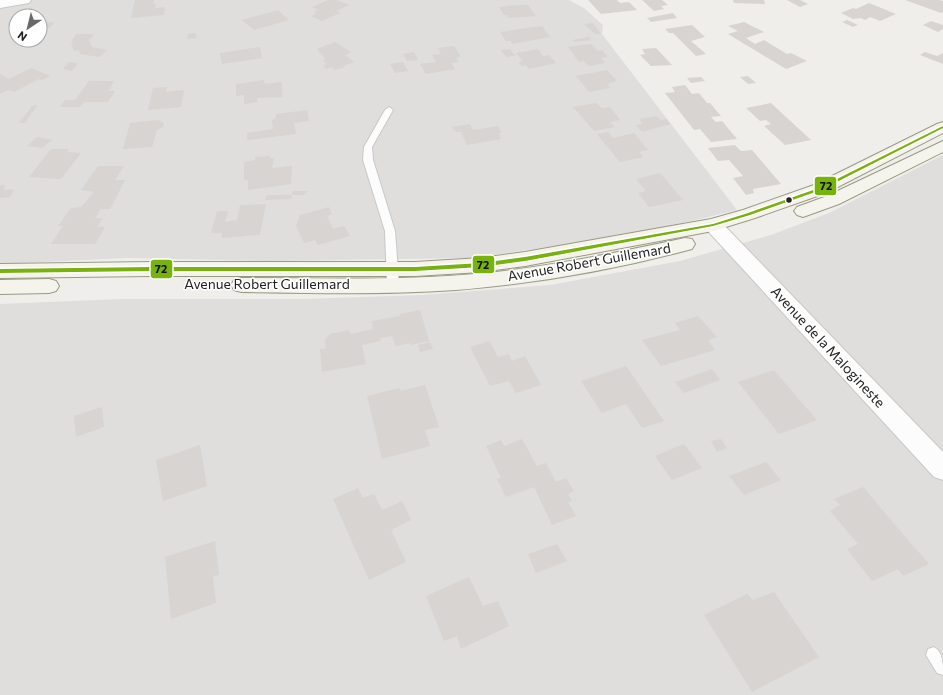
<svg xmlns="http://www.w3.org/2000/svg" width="943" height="695" font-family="Commissioner,sans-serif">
<rect width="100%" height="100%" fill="#f0eeeb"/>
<g fill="#dfdedc" fill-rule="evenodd">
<path d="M0 0H569L584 8 603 25 602 34 737 210 629 236 470 258 271 261 127 258 0 264ZM16 16H40V40H16Z"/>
<polygon points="943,155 943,695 0,695 0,304 121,299 303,299 422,295 550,285 680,261 771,235 829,213"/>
</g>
<g fill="#d7d4d2">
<polygon points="135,0 154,0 153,4 156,4 155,8 165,7 164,15 131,18"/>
<polygon points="328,0 336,0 349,5 336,11 340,13 322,21 311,16 317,13 314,12 318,10 312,7"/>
<polygon points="588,0 617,0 620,3 629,2 637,10 601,14"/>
<polygon points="642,0 662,0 668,5 661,6 664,9 654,11"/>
<polygon points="733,0 764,0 765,4 734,3"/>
<polygon points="787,0 800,0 808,4 800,7"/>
<polygon points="905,0 939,0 943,1 943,12 941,13"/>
<polygon points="869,3 896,14 880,21 870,17 865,20 861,18 853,19 841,13 853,8 856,9"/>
<polygon points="518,5 528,5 536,16 509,18 507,15 504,15 499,7"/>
<polygon points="278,10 289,20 254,30 242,20"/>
<polygon points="673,13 677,18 651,22 647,18"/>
<polygon points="847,20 858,25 853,27 842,22"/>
<polygon points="931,21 943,25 943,29 938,32 923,25"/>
<polygon points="54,22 50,28 40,28 40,23"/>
<polygon points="744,22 764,32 746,38 755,44 764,40 787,54 791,53 807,61 786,69 728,34 738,31 728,26"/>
<polygon points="593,23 601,34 595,34 584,24"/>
<polygon points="692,25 705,37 691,41 706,54 696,56 673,33 669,33 665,29"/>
<polygon points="542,26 550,37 512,44 511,41 506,41 500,32"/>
<polygon points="195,33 197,38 187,39 188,34"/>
<polygon points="76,34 94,34 89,40 92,47 107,50 99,57 80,54 79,50 74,51 71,44 73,43 72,40"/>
<polygon points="589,37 591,40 575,42 573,40"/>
<polygon points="335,42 351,52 345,55 354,62 343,66 345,67 335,70 331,67 327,69 323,66 327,64 323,60 326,59 317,49"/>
<polygon points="591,44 598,51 602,50 608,57 601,58 605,63 589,66 584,61 579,62 568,47"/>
<polygon points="454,46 461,57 456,58 459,62 451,63 455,69 426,74 420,64 436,62 432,55 441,54 438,48"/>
<polygon points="260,47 262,58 222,64 220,53"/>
<polygon points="656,48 672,65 651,66 640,55 645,54 642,49"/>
<polygon points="510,49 515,56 506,57 501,50"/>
<polygon points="538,49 543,56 549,55 556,63 529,69 526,65 521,66 519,62 523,61 516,53"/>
<polygon points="414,52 418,60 407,61 403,54"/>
<polygon points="925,52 937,56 943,53 943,64 920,55"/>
<polygon points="69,62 78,63 72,71 63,69"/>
<polygon points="403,62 408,71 395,73 390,64"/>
<polygon points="31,68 50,76 42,80 39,79 14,92 9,90 0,94 0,74 9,79"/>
<polygon points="607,70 617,81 607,84 610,88 589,92 576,76"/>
<polygon points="748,76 756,83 748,84 740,77"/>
<polygon points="701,77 705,81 691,83 687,78"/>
<polygon points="264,80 265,84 282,82 282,97 257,98 257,102 244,104 244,95 236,96 236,84"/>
<polygon points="89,81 114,81 109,91 115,91 108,102 84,102 80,107 60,107 65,100 75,100"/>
<polygon points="685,85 692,94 699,93 707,103 710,103 721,116 711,117 716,122 722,121 737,139 711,142 700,129 694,130 665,93 675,92 672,87"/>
<polygon points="167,87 166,92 184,90 181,107 148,110 153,88"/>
<polygon points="596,103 602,108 610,107 620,120 610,122 615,127 594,131 573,107"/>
<polygon points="771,103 785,116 811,140 785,145 764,126 771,124 766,120 760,121 746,108"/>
<polygon points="37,105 25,123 19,123 32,106"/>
<polygon points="307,110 309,121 294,123 296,134 247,140 247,133 273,129 272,120 275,119 276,114"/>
<polygon points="657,116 661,120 666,119 671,124 642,132 636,125 643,124 639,119"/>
<polygon points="158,120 164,123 163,127 157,130 152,147 123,149 130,123"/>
<polygon points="470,124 473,130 498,126 502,133 499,133 501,139 467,145 461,132 456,132 452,127"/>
<polygon points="608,132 613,138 634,133 648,150 639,152 643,157 620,162 597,134"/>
<polygon points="37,137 52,140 42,148 27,146"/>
<polygon points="735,145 741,151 752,150 781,184 753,189 754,193 746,195 733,178 743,176 729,160 718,161 708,148"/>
<polygon points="51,149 69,149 67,152 81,153 61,179 29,177"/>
<polygon points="270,156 270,158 274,158 272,168 292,166 291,184 248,190 248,180 244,180 244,162 255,160 255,157"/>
<polygon points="98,166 124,166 115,180 125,180 110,209 101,209 95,218 103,218 97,227 105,227 95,244 51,244 63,226 58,226 71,208 81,207 94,192 81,190"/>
<polygon points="660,173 683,200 649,207 638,193 646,191 636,179"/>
<polygon points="0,185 5,185 4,190 14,189 10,197 0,198"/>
<polygon points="293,191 307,191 304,195 292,195"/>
<polygon points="267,195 292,195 291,199 265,200"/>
<polygon points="266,204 260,235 222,238 222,233 211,233 217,211 228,211 225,222 237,220 240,205"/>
<polygon points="329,207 332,214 327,216 333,229 344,226 350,236 318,245 315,240 304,243 296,226 300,215"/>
<polygon points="420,310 429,341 410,345 410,343 396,346 392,336 380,338 381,341 362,345 366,364 322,372 320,349 326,348 325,340 330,334 349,330 351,334 373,329 372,321 400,316 400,314"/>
<polygon points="698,316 717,337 708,340 715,350 661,366 642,340 680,330 675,323"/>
<polygon points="489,341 498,357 509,354 512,361 525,356 541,385 516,393 509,381 490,386 470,347"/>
<polygon points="430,342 433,349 420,352 418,345"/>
<polygon points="626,366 664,421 642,428 626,404 602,413 581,381"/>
<polygon points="712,369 720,380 684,393 675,382"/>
<polygon points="774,370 791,390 817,420 779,434 738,382"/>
<polygon points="425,385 439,427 425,430 430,446 382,459 367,396 399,388 401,391"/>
<polygon points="102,407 104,427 76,437 74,416"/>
<polygon points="522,439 537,466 546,463 556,482 566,478 574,491 568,494 572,501 568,502 576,516 552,525 534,487 506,497 497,479 501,478 486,446 501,440 504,446"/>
<polygon points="721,439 727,448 717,452 711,441"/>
<polygon points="684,444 702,468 672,480 655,456"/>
<polygon points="200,445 207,486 163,501 156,460"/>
<polygon points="766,462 781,480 744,495 729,476"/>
<polygon points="863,487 895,525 929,564 903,576 898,569 872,581 847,549 858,544 830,511 840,505 834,499"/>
<polygon points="358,488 363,498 374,494 382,510 402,501 411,520 391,530 406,562 369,580 333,499"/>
<polygon points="215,541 219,575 213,576 216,603 171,619 165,557"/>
<polygon points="557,544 567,561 536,573 528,554"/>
<polygon points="469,577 483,606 498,601 509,626 461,649 457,636 444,641 426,596"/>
<polygon points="774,592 819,657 752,692 704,615 747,594 753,600"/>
</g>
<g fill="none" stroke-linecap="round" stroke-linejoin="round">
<g stroke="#c9c8c7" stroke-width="2">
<g id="service">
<polygon points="389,107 393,110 372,147 373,160 395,231 399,284 397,287 389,287 387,284 385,231 363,160 364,147 385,110"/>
<path d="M934 647C943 652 943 664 943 675L937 673 926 655 928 649Z"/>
</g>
</g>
<g stroke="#c9c8c7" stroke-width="2">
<polygon id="minor" points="0,0 31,0 29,3 0,8"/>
</g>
<g stroke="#c9c8c7" stroke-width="2">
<polygon id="tertiary" points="713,219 720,221 943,452 943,480 934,477 706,229 704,225 706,221"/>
</g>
<g stroke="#999a82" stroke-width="2">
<g id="secondary">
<polygon points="943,122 943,133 826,193 755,218 713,231 525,266 481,272 415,276 151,276 0,278 0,264 151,262 415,262 481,258 525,252 711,219 743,210 814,185 937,124"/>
<polygon points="943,141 943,152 839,204 803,217 797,215 794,211 797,207 827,196"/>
<path d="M685 238 692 239 695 244 692 249C618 269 533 284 456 290 385 295 313 293 241 292L234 290 231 285 234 280 241 278C323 278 404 281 486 273 553 266 619 252 685 238Z"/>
<polygon points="49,279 56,281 59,286 56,291 49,293 0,294 0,280"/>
</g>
</g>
<use href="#service" fill="#fdfcfc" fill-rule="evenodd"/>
<use href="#minor" fill="#fdfcfc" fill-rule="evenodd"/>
<use href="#tertiary" fill="#fdfcfc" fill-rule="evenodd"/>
<use href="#secondary" fill="#f4f4ed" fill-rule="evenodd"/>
<g stroke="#fff" stroke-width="3">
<polygon id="bus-1" points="943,126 943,128 821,190 750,215 713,226 525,261 481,267 415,271 151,271 0,273 0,269 151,267 415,267 481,263 525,257 713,224 748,213 819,188"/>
</g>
<use href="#bus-1" fill="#78b20c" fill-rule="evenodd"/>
</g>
<circle fill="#222" stroke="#fff" stroke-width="1.5" cx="789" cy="200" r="3.5"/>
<g text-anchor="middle" stroke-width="3" stroke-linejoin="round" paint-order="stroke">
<g font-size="14" fill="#222" stroke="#fff">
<text transform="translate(589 262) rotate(-10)" y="5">Avenue Robert Guillemard</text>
<text x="267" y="289">Avenue Robert Guillemard</text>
<text transform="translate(828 347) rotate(47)" y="5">Avenue de la Malogineste</text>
</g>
</g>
<g stroke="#fff" stroke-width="1.5">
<rect x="814" y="176" width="23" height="20" rx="4" fill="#78b20c"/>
<rect x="472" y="255" width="23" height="19" rx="4" fill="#78b20c"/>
<rect x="150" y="259" width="23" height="20" rx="4" fill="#78b20c"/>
</g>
<g font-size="11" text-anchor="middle" font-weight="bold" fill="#111">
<text x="826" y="190">72</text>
<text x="483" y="269">72</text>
<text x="161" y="273">72</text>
</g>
<g transform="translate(28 28) rotate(215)"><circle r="19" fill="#ffffff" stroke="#a7a7a7"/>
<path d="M0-3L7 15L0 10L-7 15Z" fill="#6a6968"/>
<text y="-6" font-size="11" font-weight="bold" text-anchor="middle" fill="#222222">N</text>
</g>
</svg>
